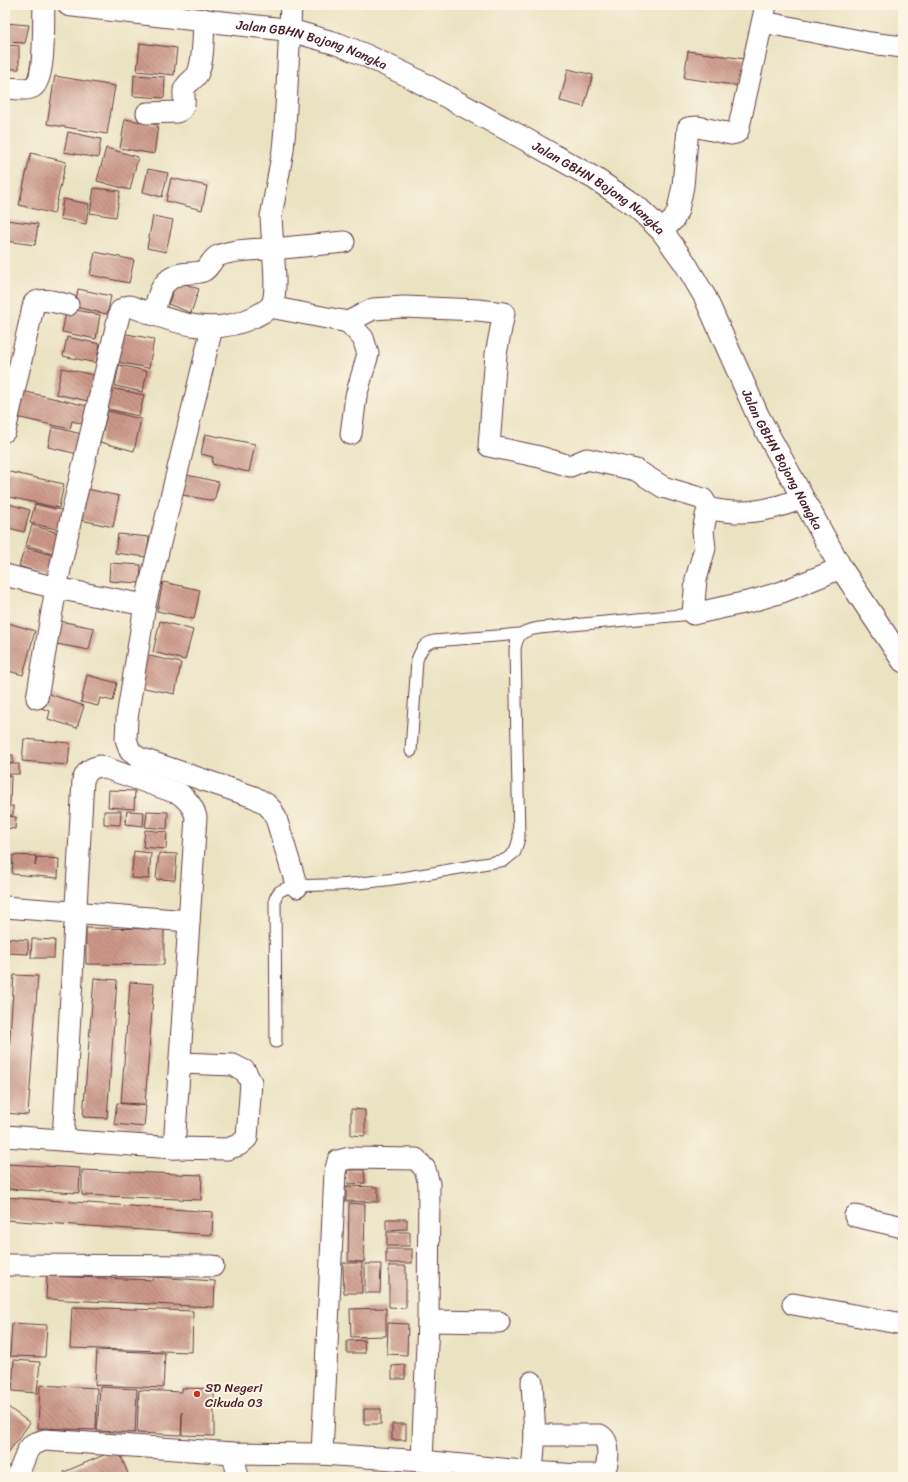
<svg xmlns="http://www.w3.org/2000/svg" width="908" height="1482" font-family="Sriracha,sans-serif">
<defs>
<pattern id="building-back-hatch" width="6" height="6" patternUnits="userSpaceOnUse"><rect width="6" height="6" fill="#cb9788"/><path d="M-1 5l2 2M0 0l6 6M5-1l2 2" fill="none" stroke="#a77b6f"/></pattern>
</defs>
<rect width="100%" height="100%" fill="#fcf5e5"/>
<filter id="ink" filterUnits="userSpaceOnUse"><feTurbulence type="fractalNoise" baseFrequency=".025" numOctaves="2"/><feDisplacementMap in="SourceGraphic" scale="8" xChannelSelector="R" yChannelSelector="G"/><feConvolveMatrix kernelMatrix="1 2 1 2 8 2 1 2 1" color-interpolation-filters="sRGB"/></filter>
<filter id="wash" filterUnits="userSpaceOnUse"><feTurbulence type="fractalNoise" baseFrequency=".012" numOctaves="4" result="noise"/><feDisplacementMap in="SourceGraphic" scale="16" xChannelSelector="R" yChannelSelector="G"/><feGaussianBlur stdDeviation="0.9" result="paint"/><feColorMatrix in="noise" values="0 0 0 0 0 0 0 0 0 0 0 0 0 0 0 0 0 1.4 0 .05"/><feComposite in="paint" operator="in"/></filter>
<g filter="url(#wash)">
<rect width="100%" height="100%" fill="#eae3c2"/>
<g id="blocks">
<g fill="url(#building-back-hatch)">
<polygon points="5,23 29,25 25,43 5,42"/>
<polygon points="140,43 177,48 174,75 137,71"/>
<polygon points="5,45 19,46 19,69 5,69"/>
<polygon points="688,51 745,59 741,86 684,78"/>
<polygon points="568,69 593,75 584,107 560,101"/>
<polygon points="134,75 165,77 164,98 133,96"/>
<polygon points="55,76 115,86 107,134 47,124"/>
<polygon points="125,119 158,125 154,154 120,148"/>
<polygon points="68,132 101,139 98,158 64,152"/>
<polygon points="106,148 138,157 130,190 97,181"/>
<polygon points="31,153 66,162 54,214 19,205"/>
<polygon points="148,169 168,173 162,197 143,192"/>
<polygon points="171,178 207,186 202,210 166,201"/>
<polygon points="94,188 120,191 116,217 90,213"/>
<polygon points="63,199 89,204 86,224 60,219"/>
<polygon points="153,216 173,220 166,252 147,248"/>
<polygon points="5,220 38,224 35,245 5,241"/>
<polygon points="95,252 134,260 129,283 90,275"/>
<polygon points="177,281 199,289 191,313 168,304"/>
<polygon points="78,289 111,296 107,314 75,307"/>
<polygon points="67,308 100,315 96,339 62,332"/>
<polygon points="116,332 154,339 149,368 111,361"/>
<polygon points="67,337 100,344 96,363 63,356"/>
<polygon points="119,365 147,371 143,392 115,386"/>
<polygon points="62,368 94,375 88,401 56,394"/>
<polygon points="106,387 144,395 139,416 102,408"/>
<polygon points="22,391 92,407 88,425 72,421 70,429 16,417"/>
<polygon points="108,411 141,419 134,451 100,442"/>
<polygon points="52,427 86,435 82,455 48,447"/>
<polygon points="205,434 255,444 249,472 212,464 213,457 201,454"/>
<polygon points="5,471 64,484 59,508 5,496"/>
<polygon points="187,475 219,482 214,501 183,495"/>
<polygon points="82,488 119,496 113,527 76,519"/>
<polygon points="5,503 30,510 24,532 5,527"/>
<polygon points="35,504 69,512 64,531 30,523"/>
<polygon points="32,525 62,534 55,554 26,545"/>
<polygon points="118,534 149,537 147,557 115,553"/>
<polygon points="25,547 55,556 49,576 19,566"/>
<polygon points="110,563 141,565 140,583 109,581"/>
<polygon points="163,582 200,590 194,619 157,611"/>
<polygon points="55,620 94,628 89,650 51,643"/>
<polygon points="160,621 193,630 185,660 153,652"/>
<polygon points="5,622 35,631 23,675 5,670"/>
<polygon points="141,654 181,663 175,694 134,686"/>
<polygon points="87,675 117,683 113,701 100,698 98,706 81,702"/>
<polygon points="47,693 84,706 77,728 48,719 50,711 41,708"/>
<polygon points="24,739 70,743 68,765 22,761"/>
<rect x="5" y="755" width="8" height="8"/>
<rect x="5" y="764" width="14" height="10"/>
<polygon points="5,775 11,776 10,804 5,804"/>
<polygon points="109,790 135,791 134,809 108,807"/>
<rect x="5" y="806" width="8" height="9"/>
<polygon points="104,811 121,811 120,825 104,824"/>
<polygon points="127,811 144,812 143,826 125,824"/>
<polygon points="147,811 168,812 167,829 145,827"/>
<polygon points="5,816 16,817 15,829 5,828"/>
<polygon points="145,830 167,832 166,849 143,847"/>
<polygon points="134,851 151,853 149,879 131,878"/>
<polygon points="159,853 177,854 175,880 156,879"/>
<polygon points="13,855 36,856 35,866 37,857 59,859 58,878 12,874"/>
<polygon points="86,928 164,929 164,965 86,964"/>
<polygon points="5,938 28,940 28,954 5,953"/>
<polygon points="32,939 55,940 54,958 31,958"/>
<rect x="5" y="971" width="3" height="20"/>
<polygon points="14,975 38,976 28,1115 5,1113"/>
<polygon points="94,978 117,980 107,1118 83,1117"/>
<polygon points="130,982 154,984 145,1104 121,1103"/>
<polygon points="117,1103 146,1106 144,1127 114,1124"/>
<polygon points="351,1109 365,1110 365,1136 351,1135"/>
<polygon points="5,1164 80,1168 79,1193 5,1189"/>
<polygon points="82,1170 202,1175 201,1200 82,1195"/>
<polygon points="347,1170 364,1170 365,1183 348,1184"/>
<polygon points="346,1186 378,1187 378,1202 346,1201"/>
<polygon points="5,1197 213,1212 212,1235 5,1220"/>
<polygon points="349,1203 365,1204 364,1262 348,1261"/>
<polygon points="386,1219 407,1219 407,1229 386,1230"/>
<rect x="387" y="1232" width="23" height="14"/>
<rect x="386" y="1249" width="26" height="14"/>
<polygon points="343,1263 362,1263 362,1293 344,1293"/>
<polygon points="365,1264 381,1264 380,1293 365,1293"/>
<polygon points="389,1266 406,1266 406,1308 389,1307"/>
<polygon points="47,1276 153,1280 153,1277 215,1281 214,1307 46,1299"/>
<polygon points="72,1307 193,1311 192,1352 70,1348"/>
<polygon points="386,1308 386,1336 351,1337 350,1309"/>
<polygon points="12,1323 47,1325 45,1357 10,1356"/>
<polygon points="388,1323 408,1324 407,1355 387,1354"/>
<polygon points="364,1340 365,1353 347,1353 347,1341"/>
<polygon points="97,1350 165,1353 163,1388 95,1385"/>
<polygon points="14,1360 40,1362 37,1393 12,1391"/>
<polygon points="405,1365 405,1379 392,1379 392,1366"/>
<polygon points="40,1385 97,1388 96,1430 38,1428"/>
<polygon points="100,1387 137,1389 135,1433 97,1431"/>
<polygon points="182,1388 214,1389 214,1436 182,1435 182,1412 181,1435 137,1433 139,1390 182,1392"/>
<polygon points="8,1407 30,1423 5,1457 5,1411"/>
<rect x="364" y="1409" width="17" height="15"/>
<rect x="392" y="1424" width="14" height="16"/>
<polygon points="118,1449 129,1476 66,1477 64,1472"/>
</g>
</g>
</g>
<g filter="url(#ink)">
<use href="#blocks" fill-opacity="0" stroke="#623c42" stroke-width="1"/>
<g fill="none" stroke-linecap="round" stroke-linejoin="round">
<g stroke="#623c42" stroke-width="13">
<g id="service">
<path d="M411 751 417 660C421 650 424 643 434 641L520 634"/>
<path d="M276 1042 275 899C277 894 278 892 282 890 293 884 324 885 337 885 394 881 449 870 505 860L515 852 519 838 515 649C518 632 523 631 539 628L693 614"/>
</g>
</g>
<g stroke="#623c42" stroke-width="23">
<g id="minor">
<polyline points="763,22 870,43 903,47"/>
<path d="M5 88C13 88 25 91 33 87 46 79 43 21 44 5"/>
<path d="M147 113 177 112C188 108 183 98 184 90 186 82 195 80 198 73 204 59 203 35 204 19"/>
<polyline points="662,231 674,219 678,210 683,186 688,128 698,127 731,134 736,133 738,131 766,5"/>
<polyline points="270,307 348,322 373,309 404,307 478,310 504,313 496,354 489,446 540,457 570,466 587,459 636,470 663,487 703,499 709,509 706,516 703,531 705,548 696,579 693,614 752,601 782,592 841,568"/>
<path d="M154 315C157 296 161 279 181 274 189 272 196 274 203 271 210 268 211 259 218 256 229 250 260 249 273 249L271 217 283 150 285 128 291 5"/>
<polyline points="348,322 363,338 368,354 356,396 351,434"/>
<polyline points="212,328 145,605 127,718 126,739 130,751 139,758 254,797 265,803 272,810 276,818 297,887"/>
<path d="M5 431 34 303C43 297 58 303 68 305"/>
<path d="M709 509C719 510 728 512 738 512 760 513 782 506 803 498"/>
<polyline points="5,575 56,588 145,605"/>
<path d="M37 698 56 588 74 504 120 311 126 307 130 306C172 321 211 338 254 317 261 313 270 310 273 302 277 288 274 264 273 249L344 242"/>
<polyline points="5,907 189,921"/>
<polyline points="5,1136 174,1148 227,1149 239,1145 247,1138 251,1082 245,1071 233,1065 181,1063"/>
<path d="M63 1140 83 780C87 771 90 768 100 766L180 794C188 801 193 806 196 817L174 1148"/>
<polyline points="855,1216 903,1227"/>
<polyline points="5,1265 213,1266"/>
<polyline points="793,1304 903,1324"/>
<polyline points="428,1321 499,1322"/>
<path d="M535 1435H600C611 1441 609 1464 603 1473L597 1475H578"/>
<polyline points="233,1453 238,1477"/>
<polyline points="322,1454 335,1172 338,1161 350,1158 416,1159 425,1169 429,1184 428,1321 422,1461"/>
<polyline points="532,1472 535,1435 532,1382"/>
<polyline points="17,1477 28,1450 33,1444 45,1440 233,1453 322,1454 422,1461 532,1472 578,1475 578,1477"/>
</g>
</g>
<g stroke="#623c42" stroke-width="24">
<g id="tertiary">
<path id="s1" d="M69 5 289 30 338 44 365 55 407 75 523 138 594 178 637 207 662 231 685 263 705 297 758 416 841 568 903 661"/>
</g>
</g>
<use href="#service" stroke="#fff" stroke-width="11"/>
<use href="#minor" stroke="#fff" stroke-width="21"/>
<use href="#tertiary" stroke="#fff" stroke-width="22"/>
</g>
</g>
<circle fill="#c8321e" stroke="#fcf5e5" stroke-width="1.5" cx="197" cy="1394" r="4"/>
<g text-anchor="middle" stroke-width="4" stroke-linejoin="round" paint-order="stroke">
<g font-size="13" fill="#4a1f2b" stroke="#fcf5e5">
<text dy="5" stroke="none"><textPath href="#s1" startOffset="247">Jalan GBHN Bojong Nangka</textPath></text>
<text dy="5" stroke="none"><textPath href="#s1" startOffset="571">Jalan GBHN Bojong Nangka</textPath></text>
<text dy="5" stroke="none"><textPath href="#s1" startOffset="907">Jalan GBHN Bojong Nangka</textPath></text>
</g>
<g font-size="13" fill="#4a1f2b" stroke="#fcf5e5" text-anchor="start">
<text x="205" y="1392">SD Negeri<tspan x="205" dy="15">Cikuda 03</tspan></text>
</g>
</g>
<rect width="908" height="1482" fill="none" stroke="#fcf5e5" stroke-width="20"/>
</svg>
